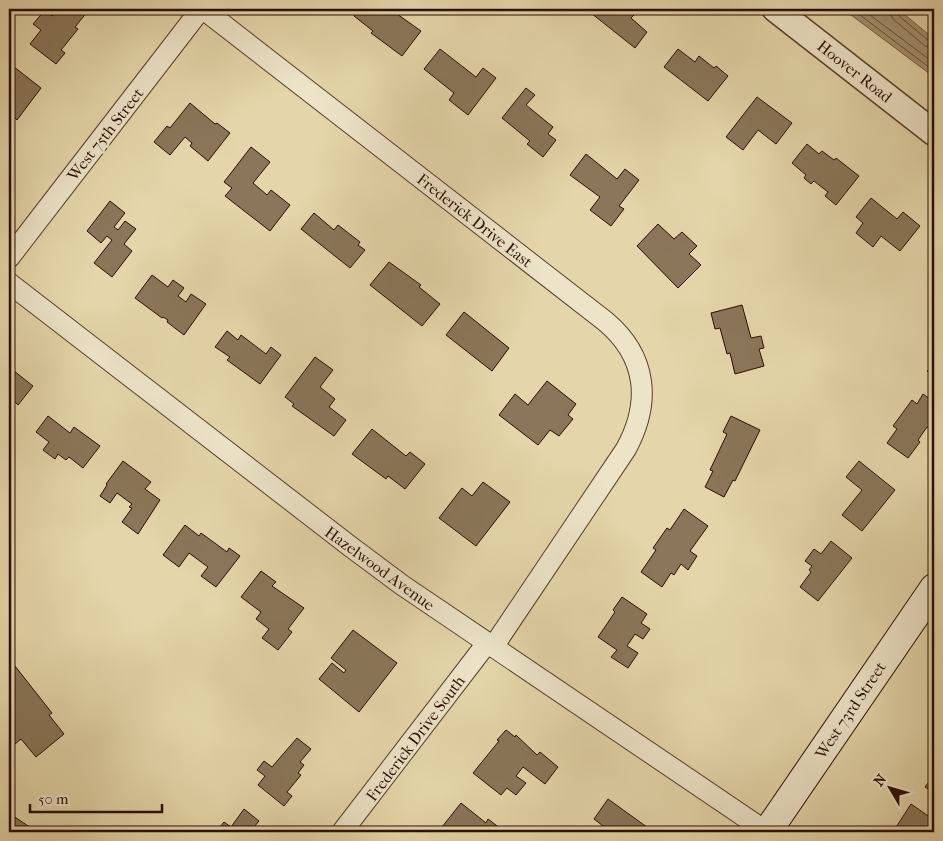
<svg xmlns="http://www.w3.org/2000/svg" width="943" height="841" font-family="'IM FELL French Canon',serif">
<rect width="100%" height="100%" fill="#e4d6aa"/>
<filter id="stains"><feTurbulence type="fractalNoise" baseFrequency=".004" numOctaves="4"/><feColorMatrix values="0 0 0 0 .2 0 0 0 0 .09 0 0 0 0 .02 0 0 0 .5 -.17"/></filter>
<radialGradient id="worn" r=".72"><stop offset=".6" stop-color="#630" stop-opacity="0"/><stop offset="1" stop-color="#630" stop-opacity=".3"/></radialGradient>
<polygon fill="#a49271" stroke="#725d44" points="843,9 898,9 934,39 934,77"/>
<g fill="none" stroke-linecap="round" stroke-linejoin="round">
<g stroke="#665039" stroke-width="1">
<polyline points="852,9 934,71"/>
<polyline points="862,9 934,63"/>
<polyline points="889,9 890,14 893,19 925,46 934,49"/>
<polyline points="896,9 898,15 929,41 934,43"/>
</g>
</g>
<g fill="#8a7659" stroke="#280d01">
<polygon points="50,9 86,9 88,11 75,27 78,29 61,50 65,53 56,64 30,44 41,30 33,24 45,10 52,16 55,12"/>
<polygon points="360,9 390,9 421,31 402,56 371,33 373,31 354,16"/>
<polygon points="594,9 626,9 634,15 631,18 647,32 635,48 591,13"/>
<polygon points="926,9 934,9 934,15"/>
<polygon points="440,49 476,77 483,68 496,78 468,115 449,100 454,93 424,69"/>
<polygon points="678,49 695,62 699,56 714,68 716,66 728,76 708,101 664,67"/>
<polygon points="9,63 41,88 17,120 15,118 9,126"/>
<polygon points="526,88 535,95 526,105 553,127 548,134 556,140 543,157 527,144 530,141 502,118"/>
<polygon points="757,97 792,123 776,144 758,130 743,150 726,137"/>
<polygon points="190,103 215,124 217,123 230,133 208,161 190,146 192,143 185,137 170,155 154,142 167,126 170,128"/>
<polygon points="807,144 819,154 822,151 834,160 836,158 859,176 836,205 825,196 828,192 814,181 811,184 804,178 806,175 792,163"/>
<polygon points="251,147 270,162 253,183 267,195 271,190 290,205 270,231 225,196 232,188 224,182"/>
<polygon points="586,154 617,179 625,169 639,180 619,206 624,209 611,226 590,210 600,197 570,175"/>
<polygon points="871,198 897,219 903,212 920,226 900,251 881,236 873,247 856,233 863,223 856,217"/>
<polygon points="110,201 125,213 114,227 118,230 125,221 136,229 124,244 132,251 112,277 94,263 112,240 107,236 101,243 87,231"/>
<polygon points="314,213 334,230 338,225 360,242 358,245 365,250 350,268 301,229"/>
<polygon points="658,224 674,239 682,232 697,246 689,254 701,265 678,288 637,246"/>
<polygon points="389,262 421,285 419,287 440,304 422,326 370,285"/>
<polygon points="152,275 168,287 173,280 184,288 178,296 186,302 191,294 206,304 184,335 167,322 168,320 163,317 162,318 135,298"/>
<polygon points="742,305 751,338 761,336 764,348 759,349 764,366 735,374 730,353 727,354 720,328 715,329 711,313"/>
<polygon points="464,312 509,348 492,371 446,335"/>
<polygon points="227,331 238,340 241,335 266,354 271,347 281,355 260,384 227,360 230,357 215,347"/>
<polygon points="315,357 333,370 320,387 335,399 329,407 346,420 334,436 292,406 294,404 285,397"/>
<polygon points="934,357 934,377 927,371 932,366 929,363"/>
<polygon points="9,367 33,386 18,405 14,401 9,407"/>
<polygon points="547,381 576,404 568,415 573,419 559,436 550,430 538,445 499,415 515,394 528,405"/>
<polygon points="923,394 934,402 934,432 927,427 918,440 920,442 908,458 887,443 897,429 893,426 912,400 917,404"/>
<polygon points="48,416 70,433 74,427 100,446 83,468 69,457 66,460 58,454 55,459 43,450 49,442 36,432"/>
<polygon points="731,416 760,430 735,481 733,480 724,497 705,487 713,471 710,470 727,434 723,432"/>
<polygon points="372,429 406,456 410,452 425,464 405,489 388,476 386,479 352,454"/>
<polygon points="123,461 151,482 145,489 160,500 138,534 122,522 132,508 129,507 132,504 117,493 110,503 100,496 107,485 106,484"/>
<polygon points="859,461 895,490 862,531 842,515 862,490 846,477"/>
<polygon points="483,482 510,502 476,546 439,518 462,488 472,496"/>
<polygon points="684,509 708,526 690,551 697,556 688,570 681,564 674,575 671,573 662,587 641,572 656,550 653,548 667,528 670,530"/>
<polygon points="185,525 199,536 201,533 227,552 229,548 240,556 216,587 201,576 208,567 189,553 179,567 163,555"/>
<polygon points="831,541 852,558 818,601 800,587 811,572 809,570 812,566 805,561 814,549 821,554"/>
<polygon points="261,571 276,582 272,586 304,608 288,629 292,632 278,650 262,638 269,629 256,619 261,612 241,597"/>
<polygon points="622,597 647,614 641,623 650,629 643,639 635,634 627,646 638,653 628,668 611,657 617,650 598,637 615,612 613,610"/>
<polygon points="353,630 397,663 359,712 319,679 332,663 344,673 346,670 331,658"/>
<polygon points="11,661 52,713 49,715 64,734 36,757 21,739 9,749 9,663"/>
<polygon points="506,730 515,737 516,735 537,755 540,752 558,767 545,784 523,767 516,776 526,783 516,795 507,788 501,795 473,773 499,741 497,740"/>
<polygon points="297,738 311,749 300,762 304,765 298,773 301,775 287,792 292,796 284,806 258,785 265,776 257,770 264,761 272,767"/>
<polygon points="934,775 934,793 925,787"/>
<polygon points="608,799 651,830 649,832 611,832 594,819"/>
<polygon points="461,803 486,823 488,819 505,832 438,832"/>
<polygon points="911,804 934,820 934,826 930,832 893,832"/>
<polygon points="244,809 259,821 250,832 216,832 224,822 231,827"/>
<polygon points="9,813 37,832 9,832"/>
</g>
<g fill="none" stroke-linecap="round" stroke-linejoin="round">
<g stroke="#573f2b" stroke-width="22">
<g id="minor">
<path d="M203 9 605 321C648 357 651 403 626 449L493 647"/>
<polyline points="9,258 201,9"/>
<polyline points="9,283 351,547 402,585 767,832"/>
<polyline points="342,832 487,643"/>
</g>
</g>
<g stroke="#573f2b" stroke-width="28">
<polyline id="tertiary" points="775,9 934,133"/>
</g>
<g stroke="#280d01" stroke-width="30">
<polyline id="secondary" points="767,832 934,588"/>
</g>
<use href="#minor" stroke="#ede4c8" stroke-width="20"/>
<use href="#tertiary" stroke="#ede4c8" stroke-width="25"/>
<use href="#secondary" stroke="#ede4c8" stroke-width="28"/>
</g>
<g text-anchor="middle" stroke-width="4.5" stroke-linejoin="round" paint-order="stroke">
<g font-size="16" fill="#280d01" stroke="#ede4c8">
<text transform="translate(855 71) rotate(38)" y="6">Hoover Road</text>
<text transform="translate(105 134) rotate(-52)" y="6">West 75th Street</text>
<text transform="translate(475 220) rotate(38)" y="6">Frederick Drive East</text>
<text transform="translate(380 568) rotate(36)" y="6">Hazelwood Avenue</text>
<text transform="translate(850 710) rotate(-56)" y="6">West 73rd Street</text>
<text transform="translate(415 738) rotate(-53)" y="6">Frederick Drive South</text>
</g>
</g>
<rect width="943" height="841" fill="none" stroke="#e4d6aa" stroke-width="30"/>
<rect x="10" y="10" width="923" height="821" fill="none" stroke="#280d01" stroke-width="2.5"/>
<rect x="15" y="15" width="913" height="811" fill="none" stroke="#280d01"/>
<g transform="translate(890 788) rotate(308)" stroke="#ede4c8" stroke-width="4" paint-order="stroke">
<path d="M0-4L9 19L0 12L-9 19Z" fill="#280d01"/>
<text y="-8" font-size="14" font-weight="bold" text-anchor="middle" fill="#280d01">N</text>
</g>
<path d="M30 804v8h132v-8" fill="none" stroke="#280d01" stroke-width="2.5"/>
<text x="38" y="804" font-size="15" fill="#280d01" stroke="#ede4c8" stroke-width="4" paint-order="stroke">50 m</text>
<rect width="100%" height="100%" filter="url(#stains)"/>
<rect width="100%" height="100%" fill="url(#worn)"/>
</svg>
